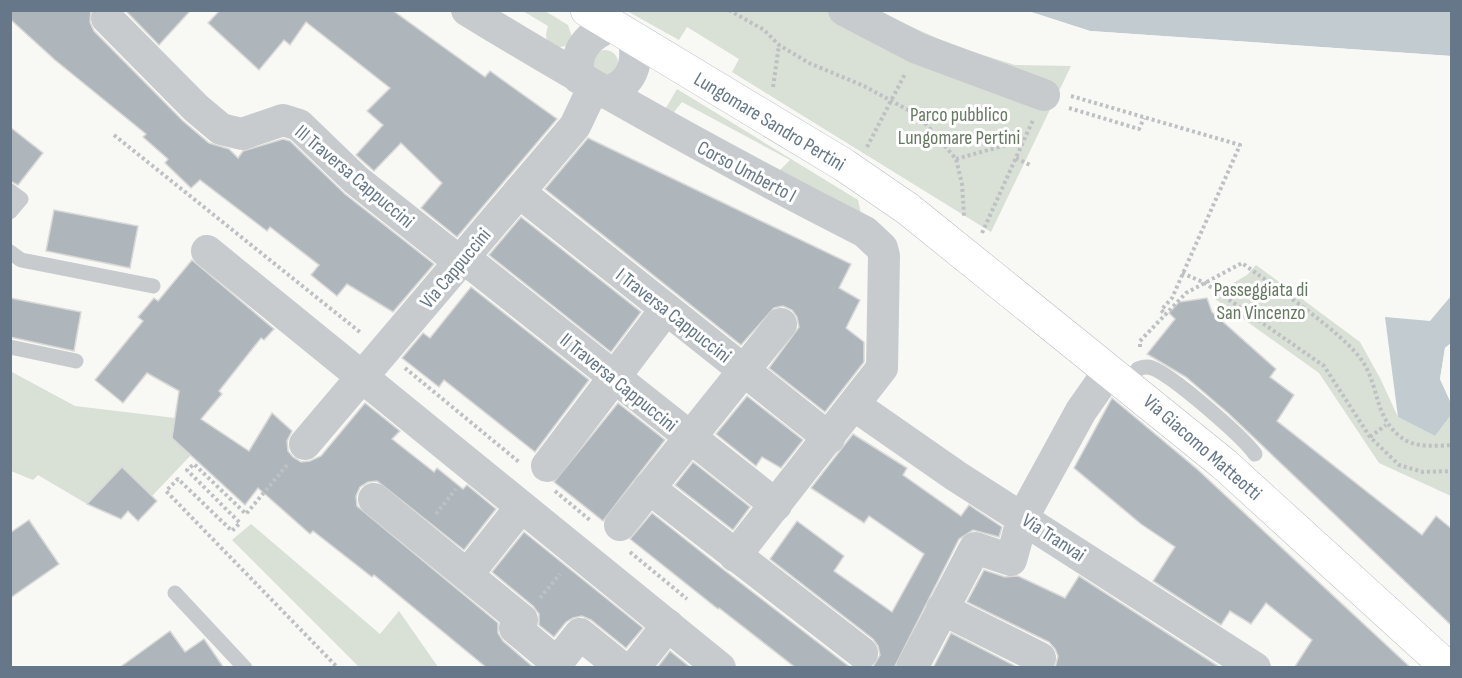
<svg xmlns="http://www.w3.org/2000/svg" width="1462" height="678" font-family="'Sofia Sans Condensed',sans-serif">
<rect width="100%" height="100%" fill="#f8f8f5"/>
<g fill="#d9e0d5">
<polygon points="523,11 545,11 568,25 572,37 568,45 557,48 547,42 546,34 548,26"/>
<polygon points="627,11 877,11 954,46 1015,65 1071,66 991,232 732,72 739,59 687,27 679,40"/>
<circle cx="605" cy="63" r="13"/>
<polygon points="677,89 858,200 861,214 778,172 790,160 682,102 674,112 679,117 663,113"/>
<polygon points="1256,265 1360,342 1380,378 1398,417 1435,436 1451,415 1451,496 1379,463 1319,373 1211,296 1247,275"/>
<polygon points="10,371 75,406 175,418 172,438 191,455 152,496 122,467 87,504 38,475 33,480 11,471"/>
<polygon points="251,524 380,634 399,611 438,667 359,667 232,540"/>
</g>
<g fill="#c1cbd0">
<polygon points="1028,11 1451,11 1451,56 1090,31"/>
<polygon points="1451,296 1451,343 1445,348 1440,379 1451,403 1451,415 1435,436 1398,417 1385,317 1430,321"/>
</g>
<g fill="#f8f8f5">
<polygon points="1025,10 1090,31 1451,56 1452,59 1090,34"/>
<polygon points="1451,343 1443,379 1452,396 1451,403 1440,379 1445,348"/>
</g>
<g fill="#aeb6bc" stroke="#d9d9d7" stroke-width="1.5">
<polygon points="10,10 91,10 90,22 94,31 183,121 209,143 229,149 238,158 243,151 283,139 290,141 345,194 434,264 393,312 347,284 337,296 311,275 319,265 270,227 267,231 200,180 191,188 165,163 168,159 143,137 146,134 55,60 10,19"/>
<polygon points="125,10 191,10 159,45"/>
<polygon points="220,10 392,10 485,77 490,71 557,119 457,237 421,208 442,183 401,143 374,171 356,155 383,125 367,111 390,88 306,22 290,45 284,40 259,70 208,23"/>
<polygon points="10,127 43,153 18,185 10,181"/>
<polygon points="588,138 851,264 839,288 860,300 846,328 864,342 864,362 825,412 769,368 799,327 797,317 792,310 783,306 774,308 741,345 545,189"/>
<polygon points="54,210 138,226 130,268 46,251"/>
<polygon points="521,217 641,312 611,352 489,255"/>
<polygon points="192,260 274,329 264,340 261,338 219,391 222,394 201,419 249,451 272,413 292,431 287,441 288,451 293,457 301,462 310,461 321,456 365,403 400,431 392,439 434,472 437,468 463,489 467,485 496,509 464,550 377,481 368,482 360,487 356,496 357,506 498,623 498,633 503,641 534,668 487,668 374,575 372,577 313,531 310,534 258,488 245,505 172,438 179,391 147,373 123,403 95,380 143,321 138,317 154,298 158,301"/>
<polygon points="471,287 589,380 535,452 444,380 439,387 402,358 423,333 430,338"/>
<polygon points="10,298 81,312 74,351 10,337"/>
<polygon points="1207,298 1212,312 1276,369 1270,377 1294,395 1277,421 1422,535 1436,516 1452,529 1452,626 1228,413 1186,377 1147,354 1175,319 1169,313 1179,302"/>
<polygon points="747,396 803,440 781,468 762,457 756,466 716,434"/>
<polygon points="1112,398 1197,469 1411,668 1294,668 1312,640 1266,603 1251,624 1230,611 1221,625 1153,581 1175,547 1141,524 1074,468"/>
<polygon points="618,403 665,440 603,521 554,482"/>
<polygon points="853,434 907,468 903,475 961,516 969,505 1002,527 999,537 973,530 959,539 894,668 872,668 880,655 878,646 873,639 770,559 797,521 844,556 834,571 892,612 924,554 869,516 864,523 811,488"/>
<polygon points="693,462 750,507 733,530 675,485"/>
<polygon points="122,467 157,501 138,521 128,511 121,519 87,504"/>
<polygon points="652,513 724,570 851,668 796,668 719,608 718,609 630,539"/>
<polygon points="29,520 59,564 10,598 10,533"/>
<polygon points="524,532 643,628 626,648 591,620 582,616 573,618 566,622 554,637 539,625 539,614 533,606 492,572"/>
<polygon points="984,570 1005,577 1018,576 1065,598 1079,576 1221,668 1055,668 1058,656 1055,649 1049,642 967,602"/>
<polygon points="170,631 185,652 204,639 224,668 119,668"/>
<polygon points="951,633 1019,668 933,668"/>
<polygon points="670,651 691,668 657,668"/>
</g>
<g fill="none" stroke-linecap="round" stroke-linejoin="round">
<g stroke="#b9bec3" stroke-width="34">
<polyline id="secondary" points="587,10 844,165 908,209 1224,464 1448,668"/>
</g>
<g stroke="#bec1c3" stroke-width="4" stroke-dasharray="3 3" stroke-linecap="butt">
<polyline points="729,10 764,30 779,45 809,63 864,86 919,116 956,159 962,184 964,216"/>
<polyline points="773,87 779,45"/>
<polyline points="1071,96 1240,145 1172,298 1161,310 1166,315"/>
<polyline points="1069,108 1139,129 1144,118"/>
<polyline points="114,135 361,333"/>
<polyline points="867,147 905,74"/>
<polyline points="1016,158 1032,166"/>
<polyline points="956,159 1024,140"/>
<polyline points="982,233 1033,120"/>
<polyline points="1182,273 1205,283 1324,366 1370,437 1399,465 1423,472 1452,471"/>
<path d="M1140 347V341L1186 293 1242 263C1272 285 1344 333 1363 362 1380 389 1374 417 1402 438 1415 448 1436 446 1452 445"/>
<polyline points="405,368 519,462"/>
<polyline points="1370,437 1386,425"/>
<polyline points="287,465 246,514 194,464 187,470 240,523 232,531 178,479 166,491 338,668"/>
<polyline points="555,491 591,521"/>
<polyline points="436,514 456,489"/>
<polyline points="630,552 687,599"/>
<polyline points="540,598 560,574"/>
</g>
<g stroke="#c7cbce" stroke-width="15">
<polyline points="10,191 21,199 10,212"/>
<polyline points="10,252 21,260 153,286"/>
<polyline points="10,347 76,361"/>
<path d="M1127 384 1138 369C1143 367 1147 366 1152 368 1172 375 1242 436 1255 454"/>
<polyline points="175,593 245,668"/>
</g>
<g stroke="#c7cbce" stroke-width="32">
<path d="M467 10C597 90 730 163 865 232L882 248 884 256 882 368 735 556"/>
<polyline points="844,10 917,48 1044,95"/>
<polyline points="107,18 196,108 221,129 242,134 283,120 299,125 356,180 460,262"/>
<path d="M579 78C573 51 588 35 612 26"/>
<path d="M606 93C633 83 638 65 634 39"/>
<polyline points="519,192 829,438"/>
<polyline points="207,251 720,668"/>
<polyline points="464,258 776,505"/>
<polyline points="854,405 956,476 1255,668"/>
<polyline points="305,444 575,126 594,86"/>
<polyline points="547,466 666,309"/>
<polyline points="649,488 862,653"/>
<polyline points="374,499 522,620 515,628 557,663 580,634 622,668"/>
<polyline points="620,525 781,324"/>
<polyline points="467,575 521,507"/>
<polyline points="942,609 1040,658"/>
<polyline points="634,668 668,625"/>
<polyline points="912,668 975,548 1011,560 1023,517 1081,411 1109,371"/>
</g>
<use href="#secondary" stroke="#fff" stroke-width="33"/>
</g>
<g text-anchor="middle" stroke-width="6" stroke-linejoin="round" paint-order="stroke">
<g font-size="20" fill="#657960" stroke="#fff">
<text x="959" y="121">Parco pubblico<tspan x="959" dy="23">Lungomare Pertini</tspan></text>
<text x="1261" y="296">Passeggiata di<tspan x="1261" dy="23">San Vincenzo</tspan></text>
</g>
<g font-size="20" fill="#657788" stroke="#fff">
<text transform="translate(770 121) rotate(31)" y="7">Lungomare Sandro Pertini</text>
<text transform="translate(747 171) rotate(28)" y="7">Corso Umberto I</text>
<text transform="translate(355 176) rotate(40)" y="7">III Traversa Cappuccini</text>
<text transform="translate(455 268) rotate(-50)" y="7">Via Cappuccini</text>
<text transform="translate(674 315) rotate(38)" y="7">I Traversa Cappuccini</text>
<text transform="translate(619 382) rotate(39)" y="7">II Traversa Cappuccini</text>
<text transform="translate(1203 447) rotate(41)" y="7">Via Giacomo Matteotti</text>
<text transform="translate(1054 537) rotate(33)" y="7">Via Tranvai</text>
</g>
</g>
<rect width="1462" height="678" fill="none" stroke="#657788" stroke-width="24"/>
</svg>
